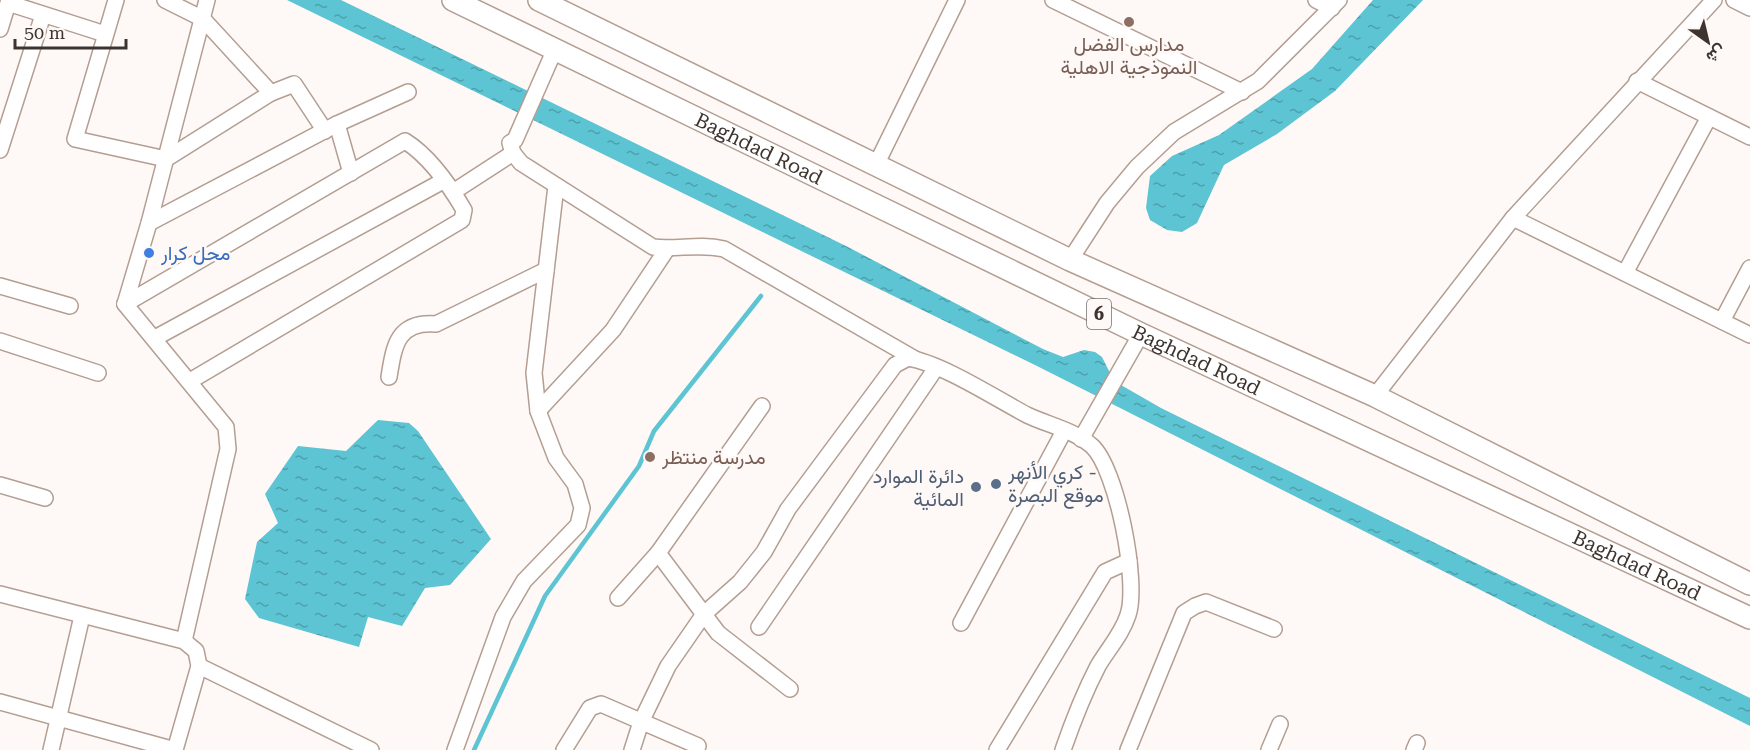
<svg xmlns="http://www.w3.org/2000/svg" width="1750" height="750" font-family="'Roboto Serif',Vazirmatn,serif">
<defs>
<pattern id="water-ripples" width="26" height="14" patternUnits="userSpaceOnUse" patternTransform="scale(1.5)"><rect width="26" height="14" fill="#5cc4d2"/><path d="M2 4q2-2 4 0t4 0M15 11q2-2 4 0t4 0" fill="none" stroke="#4da0ab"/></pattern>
</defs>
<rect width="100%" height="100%" fill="#fef9f7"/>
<g fill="url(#water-ripples)">
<polygon points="287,0 341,0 846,246 1043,349 1063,357 1084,350 1095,352 1102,357 1114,381 1161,408 1750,698 1750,726 1037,366"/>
<polygon points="1373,0 1423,0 1335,91 1277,134 1224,165 1197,223 1182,232 1167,230 1150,220 1146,208 1150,176 1172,156 1219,135 1312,69"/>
<polygon points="378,420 409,423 418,431 491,539 450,585 425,588 402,626 368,617 359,647 259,618 245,599 257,542 278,523 265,494 298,446 346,451"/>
</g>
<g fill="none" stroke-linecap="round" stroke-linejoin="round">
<polyline stroke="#5cc4d2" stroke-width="4.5" points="474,750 545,596 639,466 654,431 761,296"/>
<g stroke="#b49e92" stroke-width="18">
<g id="minor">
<polyline points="116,0 75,139 166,159 271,93 294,84 325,131"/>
<polyline points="165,0 203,19 271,93"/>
<polyline points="1053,0 1242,92"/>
<polyline points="1316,0 1332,8"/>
<polyline points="1734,0 1750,8"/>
<polyline points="0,29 8,3 105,34"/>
<path d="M555 49 515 140 510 143 513 153 521 163 653 247C677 250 699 243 724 249L915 359"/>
<polyline points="1637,81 1750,137"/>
<polyline points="337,124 351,173"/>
<polyline points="0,150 43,15"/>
<polyline points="876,165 957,0"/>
<polyline points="453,192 513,153"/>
<polyline points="1513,218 1750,335"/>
<polyline points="149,223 337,124 408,92"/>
<polyline points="1070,260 1107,203 1137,167 1174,132 1258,81 1339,0"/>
<polyline points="1625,273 1709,117"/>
<polyline points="0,286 70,306"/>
<path d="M125 304 405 141C429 156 450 186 464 210L462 220 190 381"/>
<polyline points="125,304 226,427 228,449 184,641"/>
<polyline points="125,304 149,223 207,0"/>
<polyline points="1722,321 1750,268"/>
<polyline points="155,338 443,181"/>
<polyline points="0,341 98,373"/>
<path d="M389 377C394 346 397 321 436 324L546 270"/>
<polyline points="1375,396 1513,218 1714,0"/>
<polyline points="762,406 658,553 718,633 790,689"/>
<polyline points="538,411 613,330 667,249"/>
<polyline points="1081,439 1141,334"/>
<polyline points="0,485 45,498"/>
<polyline points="0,594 184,641 196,651 199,666 175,750"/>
<polyline points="618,598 658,553"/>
<polyline points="961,623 1064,431"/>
<polyline points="759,627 936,368"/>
<polyline points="199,666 371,750"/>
<polyline points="0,702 175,750"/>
<polyline points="51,750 82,616"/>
<polyline points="455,750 503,617 524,581 578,525 582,508 575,484 556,458 538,411 534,373 556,186"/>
<polyline points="564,750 590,708 601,704 698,746"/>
<path d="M632 750 641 722 668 666 704 614 740 582 764 552 788 509 895 365 908 358C941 363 995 398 1027 415 1048 425 1074 430 1092 446 1117 469 1139 583 1128 615 1122 634 1108 649 1098 666 1084 693 1073 721 1063 750"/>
<polyline points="997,750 1105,572 1129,561"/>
<polyline points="1128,750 1184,613 1195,606 1206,602 1274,629"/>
<polyline points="1269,750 1280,724"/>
<polyline points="1414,750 1417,743"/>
</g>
</g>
<g stroke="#b49e92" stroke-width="24">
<g id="highway">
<path id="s1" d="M453 0 1141 334 1750 618"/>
<polyline points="539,0 1070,260 1375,396 1750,584"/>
</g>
</g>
<use href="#minor" stroke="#fff" stroke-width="15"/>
<use href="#highway" stroke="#fff" stroke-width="21"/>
</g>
<g fill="#8d6e63" stroke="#fef9f7" stroke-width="2">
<circle cx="1129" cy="22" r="6"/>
<circle cx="650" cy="457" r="6"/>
</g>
<circle fill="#3f7fe0" stroke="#fef9f7" stroke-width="2" cx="149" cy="253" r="6"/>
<g fill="#5c6f8a" stroke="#fef9f7" stroke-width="2">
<circle cx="996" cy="484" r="6"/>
<circle cx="976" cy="487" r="6"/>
</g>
<g text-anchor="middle" stroke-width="5" stroke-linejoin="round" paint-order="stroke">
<rect fill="#fef9f7" stroke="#776f6b" stroke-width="1.5" x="1087" y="299" width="24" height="30" rx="4.5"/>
<g font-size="18" font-weight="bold" fill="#3d342f">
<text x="1099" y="320">6</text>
</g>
<g font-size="20" fill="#785e54" stroke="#fef9f7">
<text x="1129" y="51">مدارس الفضل<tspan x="1129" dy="23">النموذجية الاهلية</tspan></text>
<text x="662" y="464" text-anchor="start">مدرسة منتظر</text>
</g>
<g font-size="20" fill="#3d342f" stroke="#fef9f7">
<text dy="7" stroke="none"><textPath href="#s1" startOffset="340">Baghdad Road</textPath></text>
<text dy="7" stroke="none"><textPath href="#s1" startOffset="826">Baghdad Road</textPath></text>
<text dy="7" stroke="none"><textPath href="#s1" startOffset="1312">Baghdad Road</textPath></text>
</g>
<g font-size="20" fill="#366cbe" stroke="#fef9f7" text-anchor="start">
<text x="161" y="260">محل كرار</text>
</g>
<g font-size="20" fill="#4e5e75" stroke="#fef9f7" text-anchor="start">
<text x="1008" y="479">كري الأنهر -<tspan x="1008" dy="23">موقع البصرة</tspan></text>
<text x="964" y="483" text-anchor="end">دائرة الموارد<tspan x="964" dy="23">المائية</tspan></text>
</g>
</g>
<g transform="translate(1708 42) rotate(146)" stroke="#fef9f7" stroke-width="4.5" paint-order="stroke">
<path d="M0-4.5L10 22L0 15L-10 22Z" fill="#3d342f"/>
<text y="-9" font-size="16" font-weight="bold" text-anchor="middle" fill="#3d342f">ش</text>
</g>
<path d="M15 39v9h111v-9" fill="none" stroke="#3d342f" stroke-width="3"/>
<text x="24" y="39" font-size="18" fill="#3d342f" stroke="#fef9f7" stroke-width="4.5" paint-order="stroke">50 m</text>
</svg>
